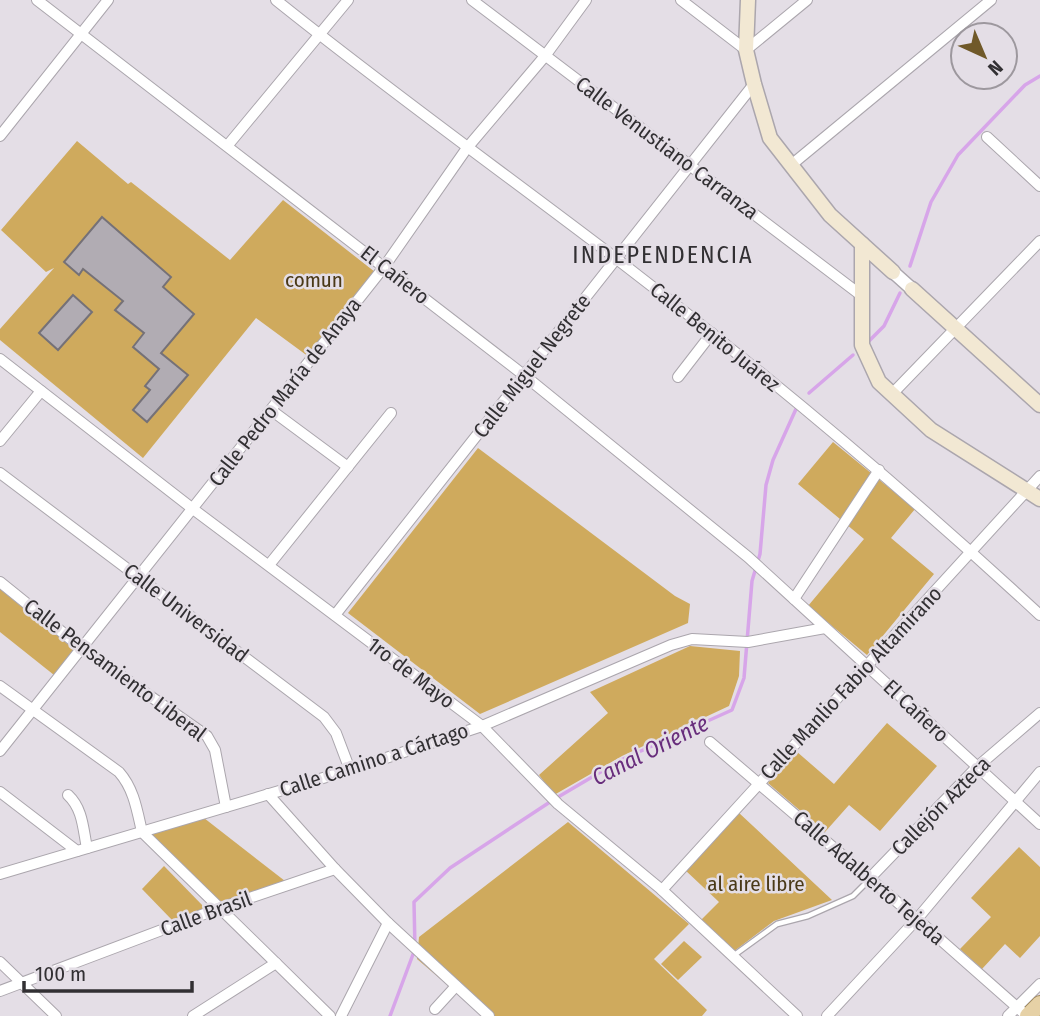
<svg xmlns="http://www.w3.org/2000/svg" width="1040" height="1016" font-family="'Fira Sans Condensed',sans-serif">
<rect width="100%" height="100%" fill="#e4dee6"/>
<g fill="#cfaa5d">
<polygon points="77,141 128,184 131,182 230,260 283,200 375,272 309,357 256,318 143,458 0,340 0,329 54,268 46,272 1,230"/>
<polygon points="833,442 915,509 891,538 934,574 867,655 808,606 864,539 798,484"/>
<polygon points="478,448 675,596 690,604 688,623 480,714 348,613"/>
<polygon points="0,589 75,650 54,675 0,632"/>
<polygon points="690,646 740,651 739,676 729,706 622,756 554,795 539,775 608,713 590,692"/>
<polygon points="887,723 937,766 880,831 849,805 825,832 768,783 796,751 834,784"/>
<polygon points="738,812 832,900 774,921 733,952 700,921 719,902 684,869"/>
<polygon points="204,818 285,881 221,905 149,833"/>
<polygon points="568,822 689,924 654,959 707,1010 702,1016 484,1016 417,959 419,937"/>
<polygon points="1019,847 1040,867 1040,936 1020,958 1005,944 982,969 960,949 991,917 971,898"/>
<polygon points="164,866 205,908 172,920 142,889"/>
<polygon points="684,941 702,957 678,980 661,964"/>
</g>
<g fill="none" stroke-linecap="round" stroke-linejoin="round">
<g stroke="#d7a5e9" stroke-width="3.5">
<polyline points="910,266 931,202 958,155 1025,85 1040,76"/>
<polyline points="867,343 884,326 900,293"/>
<polyline points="809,393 853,355"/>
<polyline points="390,1016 415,949 414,902 450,868 553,800 621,760 732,710 744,678 752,581 760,554 766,485 773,460 796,409"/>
</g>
</g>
<g fill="#b1acb3" stroke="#757177" stroke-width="2">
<polygon points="102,217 171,277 163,287 194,314 161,353 188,375 147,422 133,410 150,390 145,386 159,369 133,347 144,333 115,310 123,301 83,269 79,275 64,262"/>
<polygon points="73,295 92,312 58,350 39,333"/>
</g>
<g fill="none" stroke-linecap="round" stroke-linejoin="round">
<g stroke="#aba6ad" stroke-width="7">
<polyline id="service" points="733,956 777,924 808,916 853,896 870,879"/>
</g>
<g stroke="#aba6ad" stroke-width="12">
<g id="minor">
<polyline points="37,0 525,376 748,557 1040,824"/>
<path d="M276 0C388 90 504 173 618 260 764 372 905 490 1040 615"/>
<polyline points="472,0 862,296"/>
<polyline points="681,0 746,50 807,0"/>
<polyline points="0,136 108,0"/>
<polyline points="987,137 1040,186"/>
<polyline points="228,145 348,0"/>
<polyline points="790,166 991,0"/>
<polyline points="0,359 193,509 482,726 558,804 662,890 797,1016"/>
<polyline points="678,377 712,333"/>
<polyline points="892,394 1040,241"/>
<polyline points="271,410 348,467"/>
<polyline points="0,441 41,391"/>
<polyline points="0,473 324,717 336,733 350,770"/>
<polyline points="269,565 391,413"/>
<polyline points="0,582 83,649 207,736 215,750 226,807"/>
<polyline points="794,599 879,470"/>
<polyline points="335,615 754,84"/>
<path d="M0 686 119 772C134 789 137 810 142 832L330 1016"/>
<polyline points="710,742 917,919 1027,1016"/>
<polyline points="0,751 384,267 467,148 545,56 586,0"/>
<polyline points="0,792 77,851"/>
<polyline points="268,794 335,869 388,923 489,1016"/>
<path d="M68 795C83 809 83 829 87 848"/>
<polyline points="0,874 350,770 482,726 671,645 692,639 748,642 825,628"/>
<polyline points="870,878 977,767 1040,713"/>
<polyline points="662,890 1040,476"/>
<polyline points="0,962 56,1016"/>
<polyline points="0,991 220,908 335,869"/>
<polyline points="435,1009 456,986"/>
<polyline points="193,1016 276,963"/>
<polyline points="341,1016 388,923"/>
<polyline points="827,1016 917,919 1040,772"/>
<polyline points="1008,1016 1040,984"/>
</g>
</g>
<g stroke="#aba6ad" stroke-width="15">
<polyline id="tertiary" points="893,272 912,289"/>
</g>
<g stroke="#aba6ad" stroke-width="17">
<g id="secondary">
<polyline points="748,0 746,50 754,84 770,138 830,215 893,272"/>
<polyline points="862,244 862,345 879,382 931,430 1040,499"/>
<polyline points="912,289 1040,405"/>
</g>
</g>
<g stroke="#9c8457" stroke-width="18">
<polyline id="primary" points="1028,1016 1040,1004"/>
</g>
<use href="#service" stroke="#fff" stroke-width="4.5"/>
<use href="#minor" stroke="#fff" stroke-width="10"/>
<use href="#tertiary" stroke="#fff" stroke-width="12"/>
<use href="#secondary" stroke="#f2e8d3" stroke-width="14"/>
<use href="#primary" stroke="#e6d1a6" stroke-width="16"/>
</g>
<g text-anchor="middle" stroke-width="5" stroke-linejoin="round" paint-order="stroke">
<g font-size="21" fill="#323033" stroke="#e4dee6">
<text transform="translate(667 148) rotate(37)" y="7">Calle Venustiano Carranza</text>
<text transform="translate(395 275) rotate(38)" y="7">El Cañero</text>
<text transform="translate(715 337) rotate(39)" y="7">Calle Benito Juárez</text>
<text transform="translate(532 366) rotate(-52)" y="7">Calle Miguel Negrete</text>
<text transform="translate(285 392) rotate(-52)" y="7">Calle Pedro María de Anaya</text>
<text transform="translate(186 613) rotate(37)" y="7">Calle Universidad</text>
<text transform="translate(115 670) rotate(37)" y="7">Calle Pensamiento Liberal</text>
<text transform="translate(411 673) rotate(37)" y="7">1ro de Mayo</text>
<text transform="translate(851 683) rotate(-47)" y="7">Calle Manlio Fabio Altamirano</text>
<text transform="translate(916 711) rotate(43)" y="7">El Cañero</text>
<text transform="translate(374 760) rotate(-18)" y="7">Calle Camino a Cártago</text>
<text transform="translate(941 806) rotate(-45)" y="7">Callejón Azteca</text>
<text transform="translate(869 878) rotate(41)" y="7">Calle Adalberto Tejeda</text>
<text transform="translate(206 914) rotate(-20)" y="7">Calle Brasil</text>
</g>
<g font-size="21" fill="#4a3917" stroke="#e4dee6">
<text x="314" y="287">comun</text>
<text x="756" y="891">al aire libre</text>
</g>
<g font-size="23" font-style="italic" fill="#682d7c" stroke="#e4dee6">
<text transform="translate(650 750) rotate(-27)" y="8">Canal Oriente</text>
</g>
<g font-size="24" letter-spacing="2" fill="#323033" stroke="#e4dee6">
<text x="663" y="263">INDEPENDENCIA</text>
</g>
</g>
<g transform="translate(984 56) rotate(136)"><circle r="33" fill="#e4dee6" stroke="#9d989e" stroke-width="2"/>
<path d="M0-5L12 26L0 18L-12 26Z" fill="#705929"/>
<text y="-10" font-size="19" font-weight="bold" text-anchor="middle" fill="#323033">N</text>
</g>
<path d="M24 981v10h168v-10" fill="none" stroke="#323033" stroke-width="3.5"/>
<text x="35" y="981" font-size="21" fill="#323033" stroke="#e4dee6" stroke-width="5" paint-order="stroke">100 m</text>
</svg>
